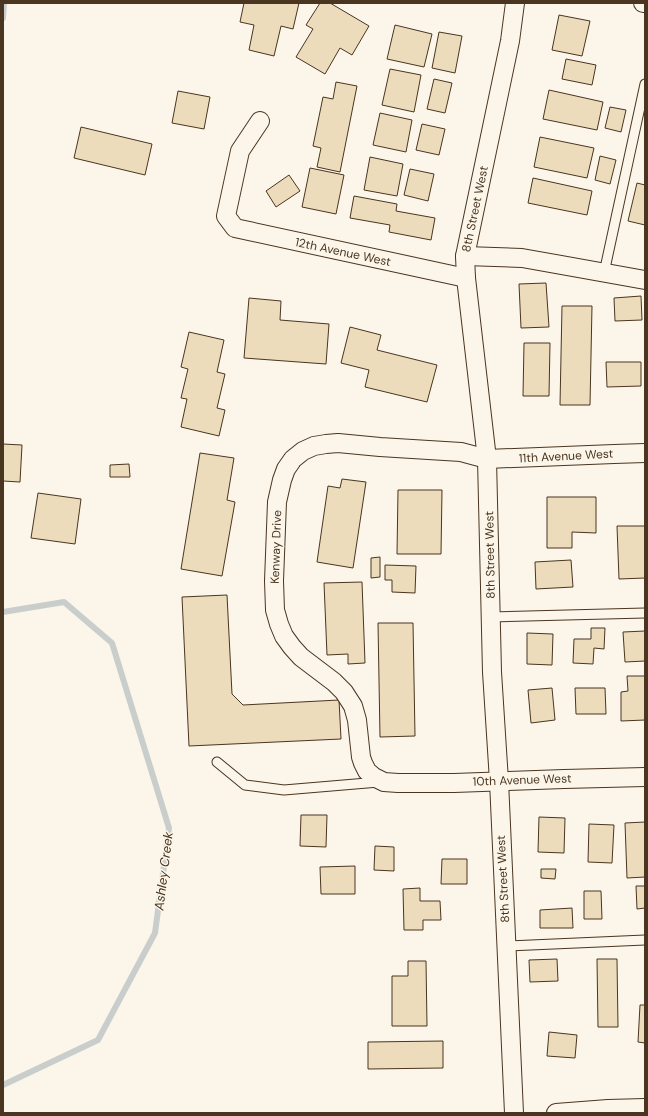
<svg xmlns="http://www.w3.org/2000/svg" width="648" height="1116" font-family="'DM Sans',sans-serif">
<rect width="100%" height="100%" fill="#fbf6e9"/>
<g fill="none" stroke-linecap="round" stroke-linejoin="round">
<g stroke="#c9cecd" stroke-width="6">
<polyline points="3,18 4,3"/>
<polyline points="3,612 64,602 112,643 169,828 155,933 98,1040 3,1085"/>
</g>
</g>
<g fill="#ecdcbc" stroke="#4a3520">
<polygon points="244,3 299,3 293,29 281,26 274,56 249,50 254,25 240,22"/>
<polygon points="320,3 330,3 369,26 352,55 340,48 325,74 296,57 313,29 306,25"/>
<polygon points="559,15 590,21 582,56 552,50"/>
<polygon points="395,25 432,34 424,67 387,59"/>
<polygon points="439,32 462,36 455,73 432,68"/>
<polygon points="566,59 596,65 592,85 562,79"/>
<polygon points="390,69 421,75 414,112 382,105"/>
<polygon points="434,79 452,83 445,113 427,109"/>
<polygon points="336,82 357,86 340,172 317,167 321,148 313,146 323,97 333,99"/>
<polygon points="549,90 603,102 597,130 543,119"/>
<polygon points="178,91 210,97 204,129 172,123"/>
<polygon points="610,107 626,110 621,132 605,128"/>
<polygon points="380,113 412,120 406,152 373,145"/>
<polygon points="422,124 445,129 439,155 416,150"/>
<polygon points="81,127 152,144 145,175 74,158"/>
<polygon points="540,137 594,148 587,178 534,167"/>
<polygon points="600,156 616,160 610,184 595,180"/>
<polygon points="370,157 403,164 397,196 364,190"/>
<polygon points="310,168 344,175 336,214 302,207"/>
<polygon points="410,169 434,174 428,201 404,195"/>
<polygon points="289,175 300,191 276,207 266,191"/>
<polygon points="533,178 592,191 587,215 528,203"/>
<polygon points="637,183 645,185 645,225 628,221"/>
<polygon points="354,196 397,204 396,211 435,218 431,240 389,232 390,225 350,218"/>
<polygon points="546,283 549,327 521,328 519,284"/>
<polygon points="641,296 642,320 615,321 614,298"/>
<polygon points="249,298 281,301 280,320 329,324 326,364 244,358"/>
<polygon points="562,306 592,306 590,405 560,405"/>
<polygon points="350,327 381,335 377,350 437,365 427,402 365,387 369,370 341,363"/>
<polygon points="189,332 224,340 217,372 225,374 217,408 225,410 219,436 181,427 187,399 181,398 188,369 181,367"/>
<polygon points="524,343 550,343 549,396 523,396"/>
<polygon points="606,362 641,362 641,386 607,387"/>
<polygon points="3,444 22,445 20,482 3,481"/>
<polygon points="200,453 234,458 227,500 235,502 222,576 181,569"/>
<polygon points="129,464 130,477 110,477 110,465"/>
<polygon points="342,479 366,482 353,568 317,562 328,486 340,488"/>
<polygon points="398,490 442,490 441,554 397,554"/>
<polygon points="38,493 81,499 75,544 31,538"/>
<polygon points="547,497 596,497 596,533 572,532 572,548 547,548"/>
<polygon points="617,526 645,526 645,578 619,579"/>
<polygon points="380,557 380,577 371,578 371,558"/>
<polygon points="571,560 573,587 536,589 535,562"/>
<polygon points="385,565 416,566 415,593 392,592 392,580 385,580"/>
<polygon points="362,582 365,663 348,664 348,654 327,655 324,583"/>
<polygon points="227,595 232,694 243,705 339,700 341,739 189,746 182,597"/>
<polygon points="378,623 413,623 415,736 380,737"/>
<polygon points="591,628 605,628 604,649 594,648 593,664 573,663 574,639 591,639"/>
<polygon points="645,631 645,661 625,662 623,632"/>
<polygon points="527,633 553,634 552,665 527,664"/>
<polygon points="627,676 645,676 645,720 621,721 621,692 628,691"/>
<polygon points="552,688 555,720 531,723 528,690"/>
<polygon points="575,688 605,688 606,714 576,714"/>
<polygon points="301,815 327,815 326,847 300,846"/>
<polygon points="539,817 565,818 564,853 538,852"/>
<polygon points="645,822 645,877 627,878 625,823"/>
<polygon points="589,824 614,825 612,863 588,862"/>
<polygon points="375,846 394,847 394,871 374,870"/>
<polygon points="442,859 467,859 467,884 441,884"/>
<polygon points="355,866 355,894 321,894 320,867"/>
<polygon points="541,869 556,869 555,879 541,878"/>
<polygon points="636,886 645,886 645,908 637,909"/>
<polygon points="420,888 420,901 440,901 441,920 423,920 423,930 404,930 403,889"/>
<polygon points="584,891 601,891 602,919 584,919"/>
<polygon points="572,908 573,928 540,928 540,910"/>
<polygon points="557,959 558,981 530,982 529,960"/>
<polygon points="597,959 617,959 618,1027 598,1027"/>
<polygon points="408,961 426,961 427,1026 392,1026 392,976 408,976"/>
<polygon points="640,1005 645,1005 645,1043 638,1042"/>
<polygon points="549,1032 577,1035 575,1058 547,1056"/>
<polygon points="443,1041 443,1068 368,1069 368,1042"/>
</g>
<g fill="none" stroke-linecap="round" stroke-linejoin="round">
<g stroke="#4a3520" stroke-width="11">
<g id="lane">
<polyline points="604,273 645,84"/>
<polyline points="491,617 645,613"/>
<polyline points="217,762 245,785 284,790 379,782"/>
<polyline points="506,946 645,940"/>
</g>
</g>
<g stroke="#4a3520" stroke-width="20">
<g id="street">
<polyline points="643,3 645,3"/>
<polyline points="260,121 240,151 226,216 235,228 466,278"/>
<polyline points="465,256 522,258 645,280"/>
<polyline points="645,453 614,454 487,459 461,452 380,447 338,443 326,444 314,446 303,451 293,459 286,469 282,480 277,502 274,581 275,610 279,624 284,636 292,647 301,657 334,682 344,692 353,706 357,720 361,757 363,763 367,771 374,777 384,782 398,783 454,783 564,779 645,777"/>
<polyline points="514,1113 499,781 492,672 487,459 466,278 465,256 510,41 515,3"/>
<polyline points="556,1113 608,1109 645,1108"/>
</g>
</g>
<use href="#lane" stroke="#fbf6e9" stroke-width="9"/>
<use href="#street" stroke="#fbf6e9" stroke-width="18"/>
</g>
<g text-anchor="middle" stroke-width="3" stroke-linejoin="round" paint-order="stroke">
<g font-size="12" fill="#4a3520" stroke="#fbf6e9">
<text transform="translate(475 209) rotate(-78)" y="4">8th Street West</text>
<text transform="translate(343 252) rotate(12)" y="4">12th Avenue West</text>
<text transform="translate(566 456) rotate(-3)" y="4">11th Avenue West</text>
<text transform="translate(276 547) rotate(-88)" y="4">Kenway Drive</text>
<text transform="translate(490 555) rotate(-91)" y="4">8th Street West</text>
<text transform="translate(522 780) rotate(-2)" y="4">10th Avenue West</text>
<text transform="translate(503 879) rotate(-93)" y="4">8th Street West</text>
</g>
<g font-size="13" font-style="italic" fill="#4a3520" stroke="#fbf6e9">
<text transform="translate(163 871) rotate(-83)" y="5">Ashley Creek</text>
</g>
</g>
<rect width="648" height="1116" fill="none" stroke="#4a3520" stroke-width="8"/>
</svg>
